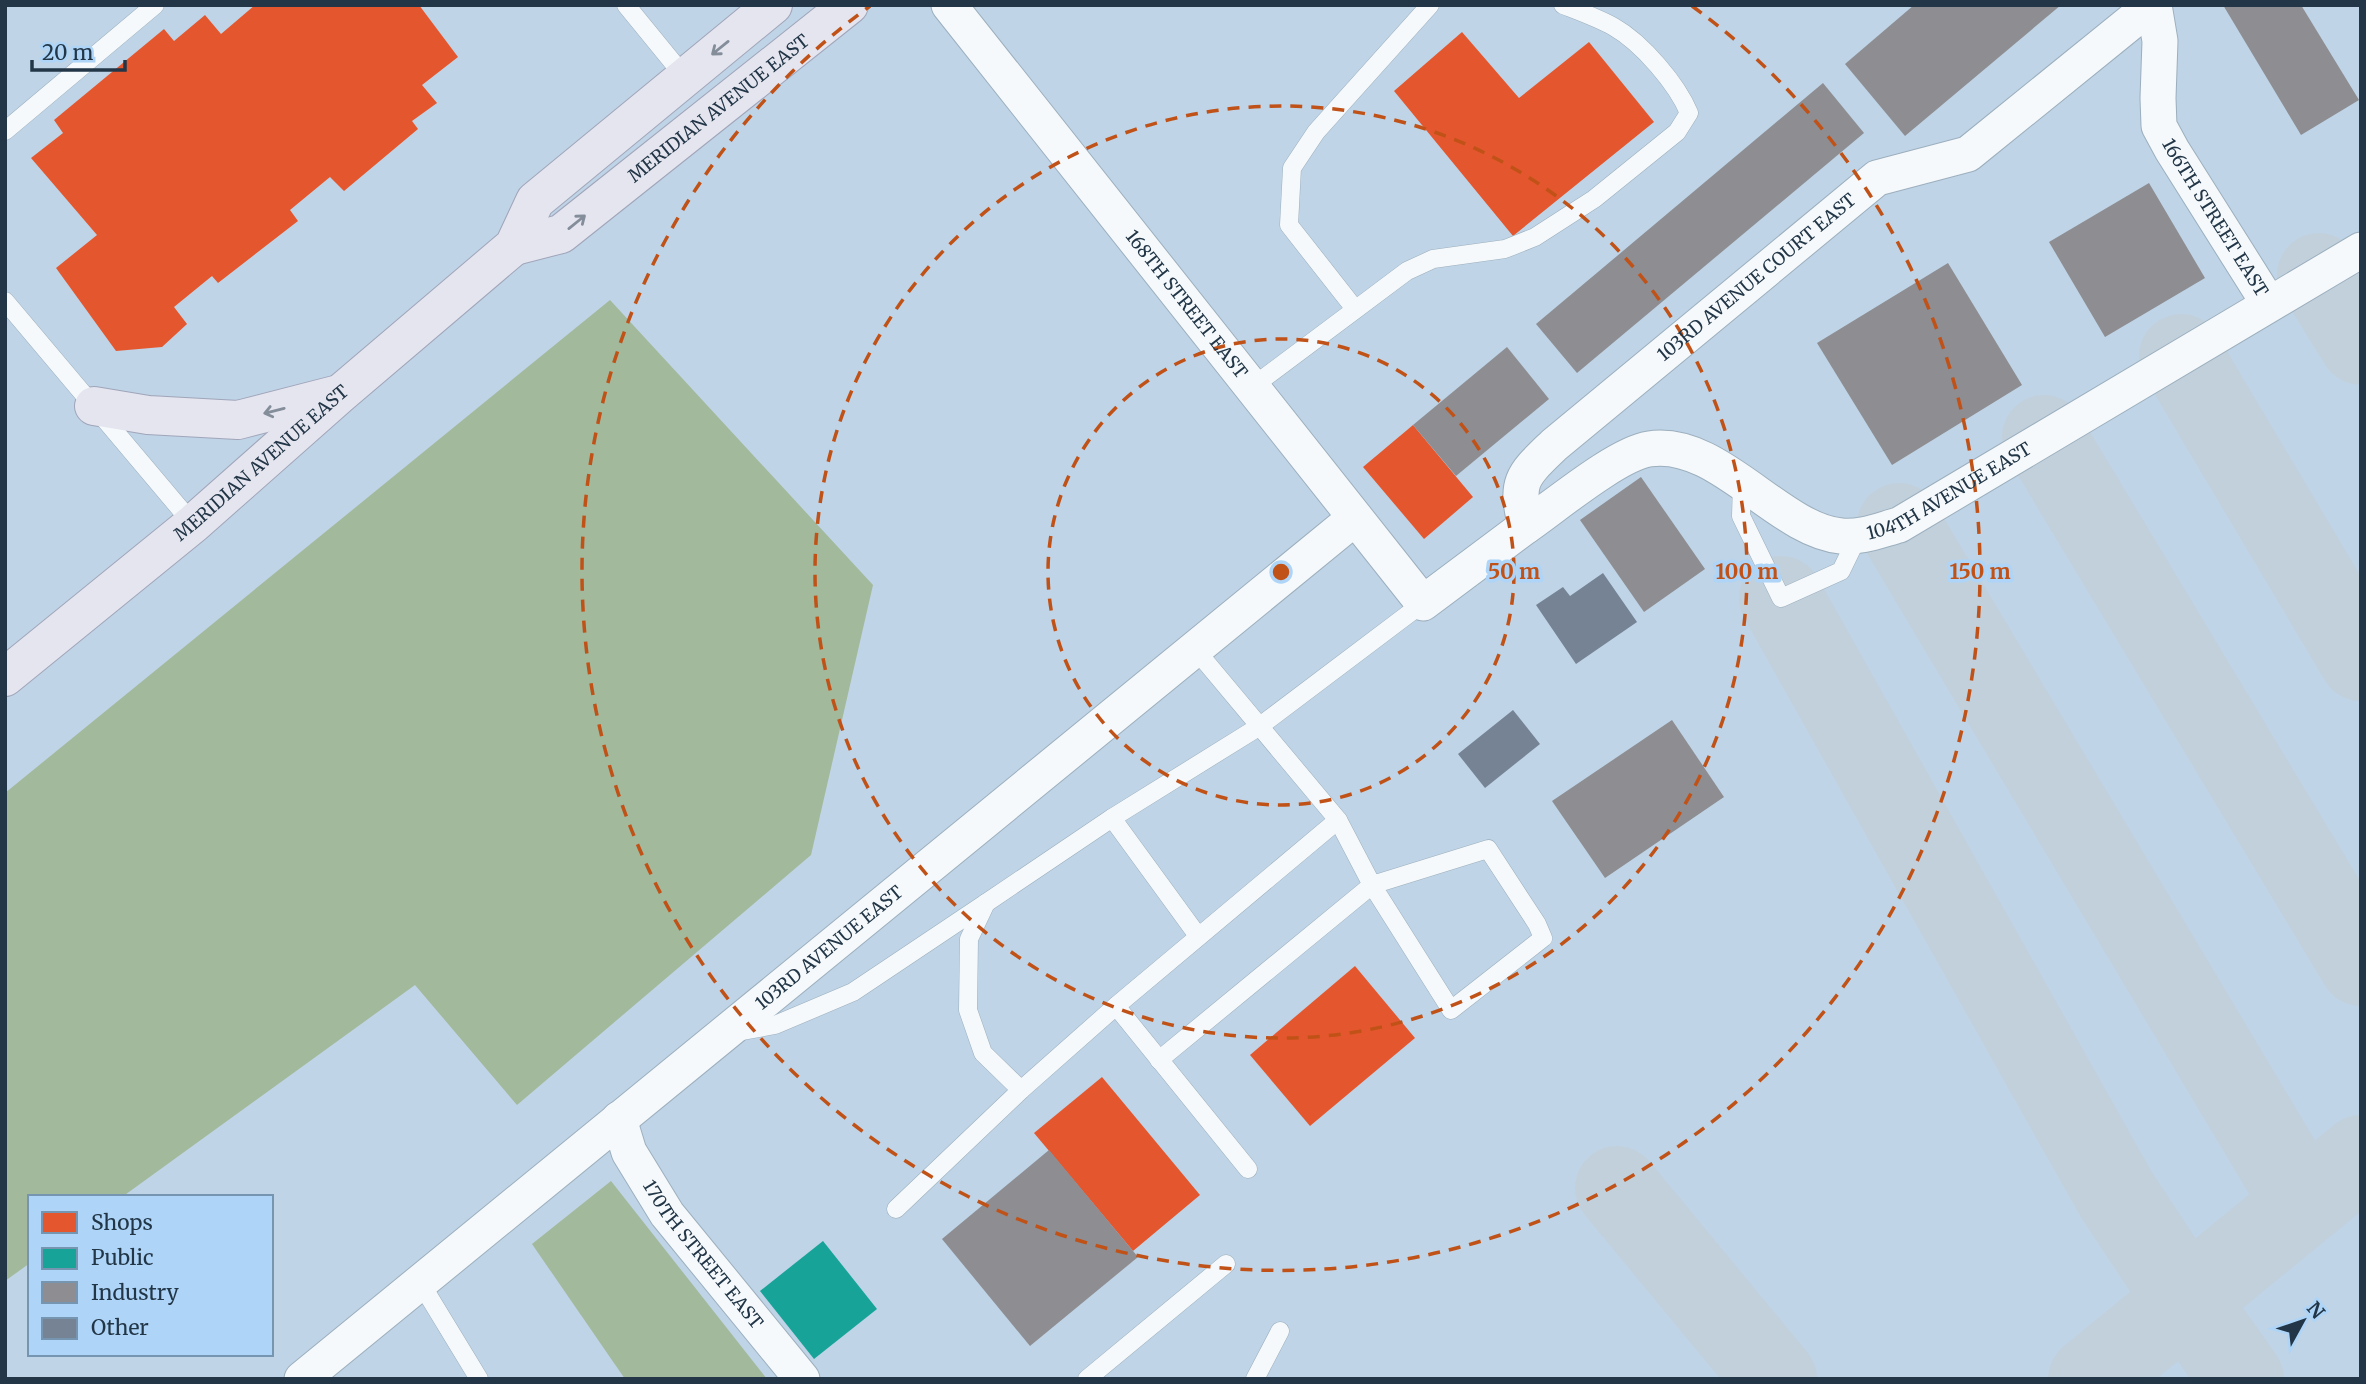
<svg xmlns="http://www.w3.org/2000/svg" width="2366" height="1384" font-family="Merriweather,serif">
<rect width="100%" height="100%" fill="#bfd4e6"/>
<g fill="#a2b99c">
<polygon points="610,300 873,585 811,855 517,1105 415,985 122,1197 30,1197 30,1263 5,1281 5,793"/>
<polygon points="611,1181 767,1379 625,1379 532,1244"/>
</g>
<g fill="#e4572e">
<polygon points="255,5 419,5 458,57 422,85 437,103 412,121 418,129 344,191 330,177 290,210 298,221 218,283 212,276 174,307 187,324 162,347 116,351 56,268 97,235 31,158 63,133 54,120 164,29 174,41 205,15 221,34"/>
<polygon points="1462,32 1519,98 1589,42 1654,122 1513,236 1394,91"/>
<polygon points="1413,425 1473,497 1424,539 1363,467"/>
<polygon points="1355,966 1415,1038 1310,1126 1250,1055"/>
<polygon points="1102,1077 1200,1195 1133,1251 1034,1133"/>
</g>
<polygon fill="#17a398" points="823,1241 877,1309 814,1359 760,1291"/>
<g fill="#8d8d92">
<polygon points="1914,5 2061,5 1905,136 1845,64"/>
<polygon points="2223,5 2301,5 2359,100 2301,135"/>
<polygon points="1823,83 1864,133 1577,373 1536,324"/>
<polygon points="2149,183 2205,278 2105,337 2049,242"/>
<polygon points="1948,263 2022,385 1892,465 1817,343"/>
<polygon points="1507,347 1549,399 1456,476 1413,425"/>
<polygon points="1641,477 1705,569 1644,612 1580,520"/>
<polygon points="1672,720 1724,797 1605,878 1552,801"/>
<polygon points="1049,1150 1138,1257 1030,1346 942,1239"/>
</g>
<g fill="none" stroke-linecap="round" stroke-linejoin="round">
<g stroke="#c2d0dc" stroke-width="84">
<polyline points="2319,275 2361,343"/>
<polyline points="2181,356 2361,659"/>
<polyline points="2044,437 2361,964"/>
<polyline points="1899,525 2304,1204"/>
<polyline points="1781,598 2116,1194 2186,1300 2242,1379"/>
<polyline points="1617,1188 1775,1379"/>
<polyline points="2090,1379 2361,1157"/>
</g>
</g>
<g fill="#758395">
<polygon points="1603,573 1637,622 1576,664 1536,605 1563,587 1570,596"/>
<polygon points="1513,710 1540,744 1485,788 1458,754"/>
</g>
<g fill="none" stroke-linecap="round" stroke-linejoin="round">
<g stroke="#9cafbe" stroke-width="19">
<g id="lane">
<polyline points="626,5 684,76"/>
<polyline points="5,131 155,5"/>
<polyline points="5,301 193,524"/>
<polyline points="1355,309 1289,225 1292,168 1316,132 1430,5"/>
<path d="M1252 387 1407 271 1433 259 1505 249 1535 237 1594 199 1677 132 1689 113C1677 84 1642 43 1614 27 1598 18 1581 12 1563 5"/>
<polyline points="1742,483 1741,516 1781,598 1841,571 1858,536"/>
<polyline points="1198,936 1112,818 1260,726 1423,603"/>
<polyline points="1116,1006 1248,1169"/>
<polyline points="737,1032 775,1025 853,992 986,903"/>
<polyline points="1159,1060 1372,885 1451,1010 1543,938 1537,924 1488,849 1372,885 1338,820 1195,649"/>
<polyline points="1021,1090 983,1053 968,1010 969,939 986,903 1112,818"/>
<polyline points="896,1209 1021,1090 1116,1006 1338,820"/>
<polyline points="420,1282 479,1379"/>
<polyline points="1087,1379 1226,1264"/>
<polyline points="1255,1379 1280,1331"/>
</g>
</g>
<g stroke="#9cafbe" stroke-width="37">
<g id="street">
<path id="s1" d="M949 5 1423 603 1526 526C1514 481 1523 475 1554 445L1877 178 1968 154 2152 5"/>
<path id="s2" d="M2154 5 2160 41 2158 98 2159 126 2172 150 2269 304"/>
<path id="s3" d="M1526 526C1555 506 1617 454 1649 449 1718 438 1778 530 1841 536 1861 538 1880 530 1899 525L2361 250"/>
<path id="s4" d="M619 1119 629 1152 667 1214 802 1379"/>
<path id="s5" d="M302 1379 1355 518"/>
</g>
</g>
<g stroke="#a0a5ba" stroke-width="40">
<g id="primary">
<path id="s6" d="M514 246 561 234 849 5"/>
<polyline points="94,406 148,415 238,420 335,395"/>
<path id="s7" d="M5 677 193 524 340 394 514 246 535 201 773 5"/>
</g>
</g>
<use href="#lane" stroke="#f5f9fb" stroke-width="18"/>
<use href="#street" stroke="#f5f9fb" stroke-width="35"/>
<use href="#primary" stroke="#e5e5ef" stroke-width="38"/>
</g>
<defs><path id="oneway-shaft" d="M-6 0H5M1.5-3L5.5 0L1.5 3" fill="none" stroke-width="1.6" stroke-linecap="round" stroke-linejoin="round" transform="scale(1.75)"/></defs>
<g stroke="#848e9b">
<use href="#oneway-shaft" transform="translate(720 48) rotate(141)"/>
<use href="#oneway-shaft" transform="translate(577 222) rotate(-39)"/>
<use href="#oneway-shaft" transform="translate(274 411) rotate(166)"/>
</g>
<g fill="none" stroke="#c05218" stroke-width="3.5" stroke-dasharray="12 9">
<circle cx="1281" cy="572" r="233"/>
<circle cx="1281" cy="572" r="466"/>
<path d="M1692 6A699 699 0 1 1 870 6"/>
</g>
<g text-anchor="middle" stroke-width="7" stroke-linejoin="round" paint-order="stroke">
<g font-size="18" fill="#223647" stroke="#aed5f7">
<text dy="6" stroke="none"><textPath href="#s6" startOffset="250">MERIDIAN AVENUE EAST</textPath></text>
<text dy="6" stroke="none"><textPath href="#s2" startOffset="229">166TH STREET EAST</textPath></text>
<text dy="6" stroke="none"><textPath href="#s1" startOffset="1248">103RD AVENUE COURT EAST</textPath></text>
<text dy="6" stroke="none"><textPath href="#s1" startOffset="382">168TH STREET EAST</textPath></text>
<text dy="6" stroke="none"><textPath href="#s7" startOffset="334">MERIDIAN AVENUE EAST</textPath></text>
<text dy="6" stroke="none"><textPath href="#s3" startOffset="480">104TH AVENUE EAST</textPath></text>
<text dy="6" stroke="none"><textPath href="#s5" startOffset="681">103RD AVENUE EAST</textPath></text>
<text dy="6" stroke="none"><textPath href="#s4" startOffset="161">170TH STREET EAST</textPath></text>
</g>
</g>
<circle cx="1281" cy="572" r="10" fill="#c05218" stroke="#aed5f7" stroke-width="3.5"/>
<g font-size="21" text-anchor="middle" font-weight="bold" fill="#c05218" stroke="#aed5f7" stroke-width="7" stroke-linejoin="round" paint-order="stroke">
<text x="1514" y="579">50 m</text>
<text x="1747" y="579">100 m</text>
<text x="1980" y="579">150 m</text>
</g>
<rect width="2366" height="1384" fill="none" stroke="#223647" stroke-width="14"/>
<rect x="28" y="1195" width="245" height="161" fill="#aed5f7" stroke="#7695b1" stroke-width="2"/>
<rect x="42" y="1212" width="35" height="21" fill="#e4572e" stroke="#7695b1" stroke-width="2"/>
<text x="91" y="1230" font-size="21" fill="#223647">Shops</text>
<rect x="42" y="1248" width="35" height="21" fill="#17a398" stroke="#7695b1" stroke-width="2"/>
<text x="91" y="1265" font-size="21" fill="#223647">Public</text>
<rect x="42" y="1282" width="35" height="21" fill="#8d8d92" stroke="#7695b1" stroke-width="2"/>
<text x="91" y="1300" font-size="21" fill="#223647">Industry</text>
<rect x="42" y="1318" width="35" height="21" fill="#758395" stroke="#7695b1" stroke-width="2"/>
<text x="91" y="1335" font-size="21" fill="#223647">Other</text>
<g transform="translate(2303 1321) rotate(50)" stroke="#aed5f7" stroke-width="5" paint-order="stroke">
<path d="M0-5L12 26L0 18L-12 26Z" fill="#223647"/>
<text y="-10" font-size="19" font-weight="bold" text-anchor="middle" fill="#223647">N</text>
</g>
<path d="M32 60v10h93v-10" fill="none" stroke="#223647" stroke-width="3.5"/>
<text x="42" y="60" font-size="21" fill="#223647" stroke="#aed5f7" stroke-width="5" paint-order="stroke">20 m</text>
</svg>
